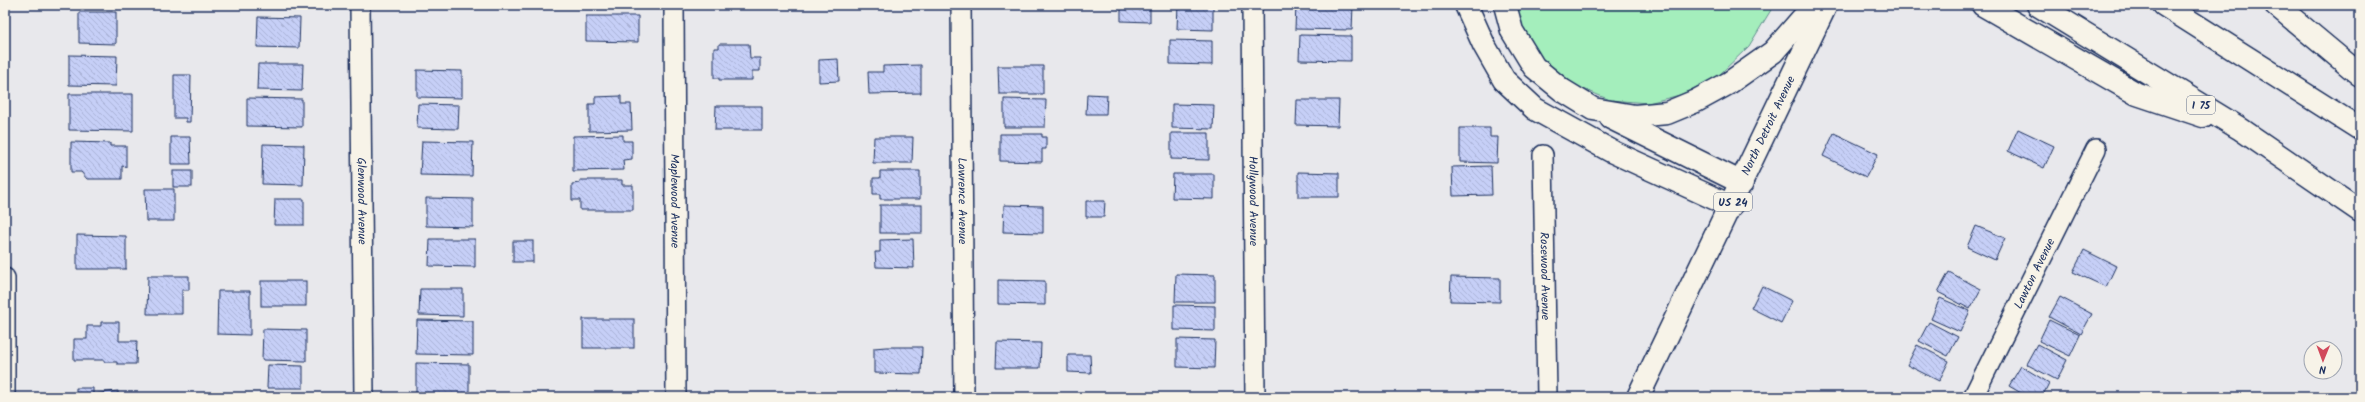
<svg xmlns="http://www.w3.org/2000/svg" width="2365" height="402" font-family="Kalam,sans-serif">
<defs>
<pattern id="building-back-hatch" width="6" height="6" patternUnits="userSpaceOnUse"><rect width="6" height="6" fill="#c6cff7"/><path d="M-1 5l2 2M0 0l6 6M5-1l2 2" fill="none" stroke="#aab2d6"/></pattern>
</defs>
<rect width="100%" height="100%" fill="#e8e8ec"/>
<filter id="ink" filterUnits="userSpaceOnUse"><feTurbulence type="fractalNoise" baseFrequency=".025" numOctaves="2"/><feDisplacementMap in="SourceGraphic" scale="8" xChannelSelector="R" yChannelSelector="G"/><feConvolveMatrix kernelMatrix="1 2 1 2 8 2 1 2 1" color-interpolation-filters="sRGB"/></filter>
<g filter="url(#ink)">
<polygon fill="#a4eebc" stroke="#608e8d" points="1515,5 1774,5 1749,46 1716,78 1680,95 1648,103 1610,100 1574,85 1541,59 1522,32"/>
<g fill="url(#building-back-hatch)" stroke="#1b2f5e">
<polygon points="1121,5 1150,5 1150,22 1121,21"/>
<polygon points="1178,5 1213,5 1213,30 1177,29"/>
<polygon points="1296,5 1353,5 1352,30 1295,29"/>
<polygon points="79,12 116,12 116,44 79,43"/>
<polygon points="586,16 638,16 638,42 586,41"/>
<polygon points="258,17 300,18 299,48 257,47"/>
<polygon points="1300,35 1351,36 1351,61 1299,60"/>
<polygon points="1170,40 1212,41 1212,65 1170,64"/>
<polygon points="719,44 749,44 750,58 760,58 760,71 752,71 752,80 719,80 719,78 714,78 714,48 719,48"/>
<polygon points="69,55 117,56 116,86 69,85"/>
<polygon points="838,59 839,81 819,82 819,60"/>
<polygon points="258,64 303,64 302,91 257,90"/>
<polygon points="921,65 921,93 869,94 868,72 883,72 883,66"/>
<polygon points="998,66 1043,66 1043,94 999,94"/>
<polygon points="417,70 462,71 462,98 417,97"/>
<polygon points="174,75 191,75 190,122 186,122 186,118 174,118"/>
<polygon points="69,94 133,94 133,131 69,130"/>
<polygon points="1087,94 1107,95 1106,114 1086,114"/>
<polygon points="621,96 621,104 631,104 632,130 589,131 589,104 595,104 595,97"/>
<polygon points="247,98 302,99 302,127 247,126"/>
<polygon points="1004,99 1046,100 1045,127 1004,127"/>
<polygon points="1297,100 1339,100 1338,126 1296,125"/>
<polygon points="418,104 459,105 458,129 417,128"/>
<polygon points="1172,104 1214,105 1213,129 1172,128"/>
<polygon points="716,106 762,106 762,130 715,130"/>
<polygon points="1460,128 1490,128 1490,137 1498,137 1497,163 1460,162"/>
<polygon points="2018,129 2054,146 2044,168 2008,151"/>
<polygon points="1171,133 1209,133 1209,160 1171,159"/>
<polygon points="1834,133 1878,154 1866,177 1823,156"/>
<polygon points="1000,134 1042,134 1042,137 1046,137 1046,149 1042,149 1042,162 1000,161"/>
<polygon points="623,135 623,141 632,141 632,159 623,160 624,170 573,171 573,136"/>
<polygon points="171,137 190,137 191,164 171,164"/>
<polygon points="874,137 913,137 912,163 873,163"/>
<polygon points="422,141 473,142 472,176 420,175"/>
<polygon points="71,142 110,143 110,146 126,146 126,167 122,166 122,179 87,179 81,172 71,172"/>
<polygon points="263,144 304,145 303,185 262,184"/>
<polygon points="1491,166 1492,195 1453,196 1452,167"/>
<rect x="173" y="171" width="19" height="16"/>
<polygon points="880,171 920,171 920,199 880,199 880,194 873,194 873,178 880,178"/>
<polygon points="1298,172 1339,173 1339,197 1298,197"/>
<polygon points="1173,174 1214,174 1214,199 1172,198"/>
<polygon points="580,180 622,180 622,185 633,185 633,210 580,210 580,200 572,200 572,184 580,183"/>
<polygon points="145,189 174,189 174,221 146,221"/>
<polygon points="426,198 473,199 473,227 426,226"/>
<polygon points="275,199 304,199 304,225 274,225"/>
<polygon points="1086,201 1105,201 1104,217 1086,217"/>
<rect x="880" y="205" width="42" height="28"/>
<polygon points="1004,205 1043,206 1043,233 1003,232"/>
<polygon points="1976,226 2005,238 1995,260 1967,247"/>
<polygon points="77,235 126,236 126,269 77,269"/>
<polygon points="430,239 475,239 475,267 429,266"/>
<polygon points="913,239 914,268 876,267 875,252 880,252 880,240"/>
<rect x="513" y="241" width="20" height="21"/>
<polygon points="2084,250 2116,266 2106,287 2073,272"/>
<polygon points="1949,272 1981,289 1970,309 1938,292"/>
<polygon points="1176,274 1215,275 1215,302 1175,302"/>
<polygon points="148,276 189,276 189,290 182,290 182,314 147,314"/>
<polygon points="1451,277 1500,278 1500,302 1450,301"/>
<polygon points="998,280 1045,281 1045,305 998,304"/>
<rect x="261" y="281" width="45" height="25"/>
<polygon points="1762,286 1792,301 1781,323 1751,308"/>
<polygon points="420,289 463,289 463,316 419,315"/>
<polygon points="218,291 250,291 250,335 217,334"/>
<polygon points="2060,297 2092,314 2081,334 2049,317"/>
<polygon points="1940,298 1970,311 1960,332 1931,319"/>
<polygon points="1174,305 1215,306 1215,331 1174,330"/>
<rect x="583" y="319" width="51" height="29"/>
<polygon points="417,320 473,321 473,355 416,354"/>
<polygon points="2049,320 2080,335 2070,356 2039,341"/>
<polygon points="101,322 119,322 119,341 137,341 136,364 117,364 117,362 104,362 104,360 74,360 74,339 87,339 87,326 101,326"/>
<polygon points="1929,322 1958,337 1948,356 1919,341"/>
<polygon points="263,329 306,330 306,361 262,360"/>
<polygon points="1177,339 1215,340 1214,368 1177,367"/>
<polygon points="997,342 1041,343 1040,368 996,368"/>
<polygon points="2037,344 2067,360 2057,380 2026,364"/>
<polygon points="1917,345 1949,361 1939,381 1907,365"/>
<polygon points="886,347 922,347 921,374 874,373 874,348"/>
<polygon points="1068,355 1090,355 1091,373 1068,372"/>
<polygon points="416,363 469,364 469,397 416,397"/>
<polygon points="268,365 303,366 303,388 267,388"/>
<polygon points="2021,366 2049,383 2042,397 2028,397 2009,386"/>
<polygon points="76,388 93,388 93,394 118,391 118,395 130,397 76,397"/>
<polygon points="2013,393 2020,397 2011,397"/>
</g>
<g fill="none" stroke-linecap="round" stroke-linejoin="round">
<g stroke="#1b2f5e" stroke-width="22">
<g id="street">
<path id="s1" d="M360 5 364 397"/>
<path id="s2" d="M674 5 676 397"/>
<path id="s3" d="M961 5 964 397"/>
<path id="s4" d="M1252 5 1255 397"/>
<path id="s5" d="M1543 155 1547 397"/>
<polyline points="5,278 5,397"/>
<path id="s6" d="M1973 397 2096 149"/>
</g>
</g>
<g stroke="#1b2f5e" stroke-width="25">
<g id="primary">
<path id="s7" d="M1638 397 1826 5"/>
</g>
</g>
<g stroke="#1b2f5e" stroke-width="25">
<g id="highway">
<polyline points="1466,5 1484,45 1504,80 1535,109 1613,152 1731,206"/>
<polyline points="1505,5 1512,31 1534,67 1562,90 1593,109 1635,116 1667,113 1696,101 1729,83 1773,52 1814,5"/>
<polyline points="1983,5 2137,94 2203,116"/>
<polyline points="2038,5 2239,128 2360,211"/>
<polyline points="2164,5 2360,129"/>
<polyline points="2276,5 2360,75"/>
<polyline points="1611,118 1742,183"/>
</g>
</g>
<use href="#street" stroke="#f7f3e8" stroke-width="19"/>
<use href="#primary" stroke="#f7f3e8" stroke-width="22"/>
<use href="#highway" stroke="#f7f3e8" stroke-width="22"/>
</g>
</g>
<g text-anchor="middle" stroke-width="3" stroke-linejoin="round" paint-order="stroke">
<g fill="#f7f3e8" stroke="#5d6a87" stroke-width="1">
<rect x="2187" y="96" width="28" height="18" rx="3"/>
<rect x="1714" y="193" width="38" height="18" rx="3"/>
</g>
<g font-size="11" font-weight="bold" fill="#1b2f5e">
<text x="2201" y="109">I 75</text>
<text x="1733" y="206">US 24</text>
</g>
<g font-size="12" fill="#1b2f5e" stroke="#f7f3e8">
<text dy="4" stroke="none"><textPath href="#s7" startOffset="301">North Detroit Avenue</textPath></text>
<text dy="4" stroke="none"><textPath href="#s1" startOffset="196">Glenwood Avenue</textPath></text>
<text dy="4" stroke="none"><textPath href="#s2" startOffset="196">Maplewood Avenue</textPath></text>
<text dy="4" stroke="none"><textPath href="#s3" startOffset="196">Lawrence Avenue</textPath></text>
<text dy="4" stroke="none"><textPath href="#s4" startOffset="196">Hollywood Avenue</textPath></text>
<text dy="4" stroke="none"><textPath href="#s6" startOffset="138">Lawton Avenue</textPath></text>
<text dy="4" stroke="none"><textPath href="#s5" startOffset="121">Rosewood Avenue</textPath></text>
</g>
</g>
<rect width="2365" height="402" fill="none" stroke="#f7f3e8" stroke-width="20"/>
<rect x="10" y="10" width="2345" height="382" fill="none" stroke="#1b2f5e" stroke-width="1.5" filter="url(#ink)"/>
<g transform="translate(2323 360) rotate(181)"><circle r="19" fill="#f7f3e8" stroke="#9fa5b1"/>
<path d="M0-3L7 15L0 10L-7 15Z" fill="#d1495b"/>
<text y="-6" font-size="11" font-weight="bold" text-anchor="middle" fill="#1b2f5e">N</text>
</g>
</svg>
